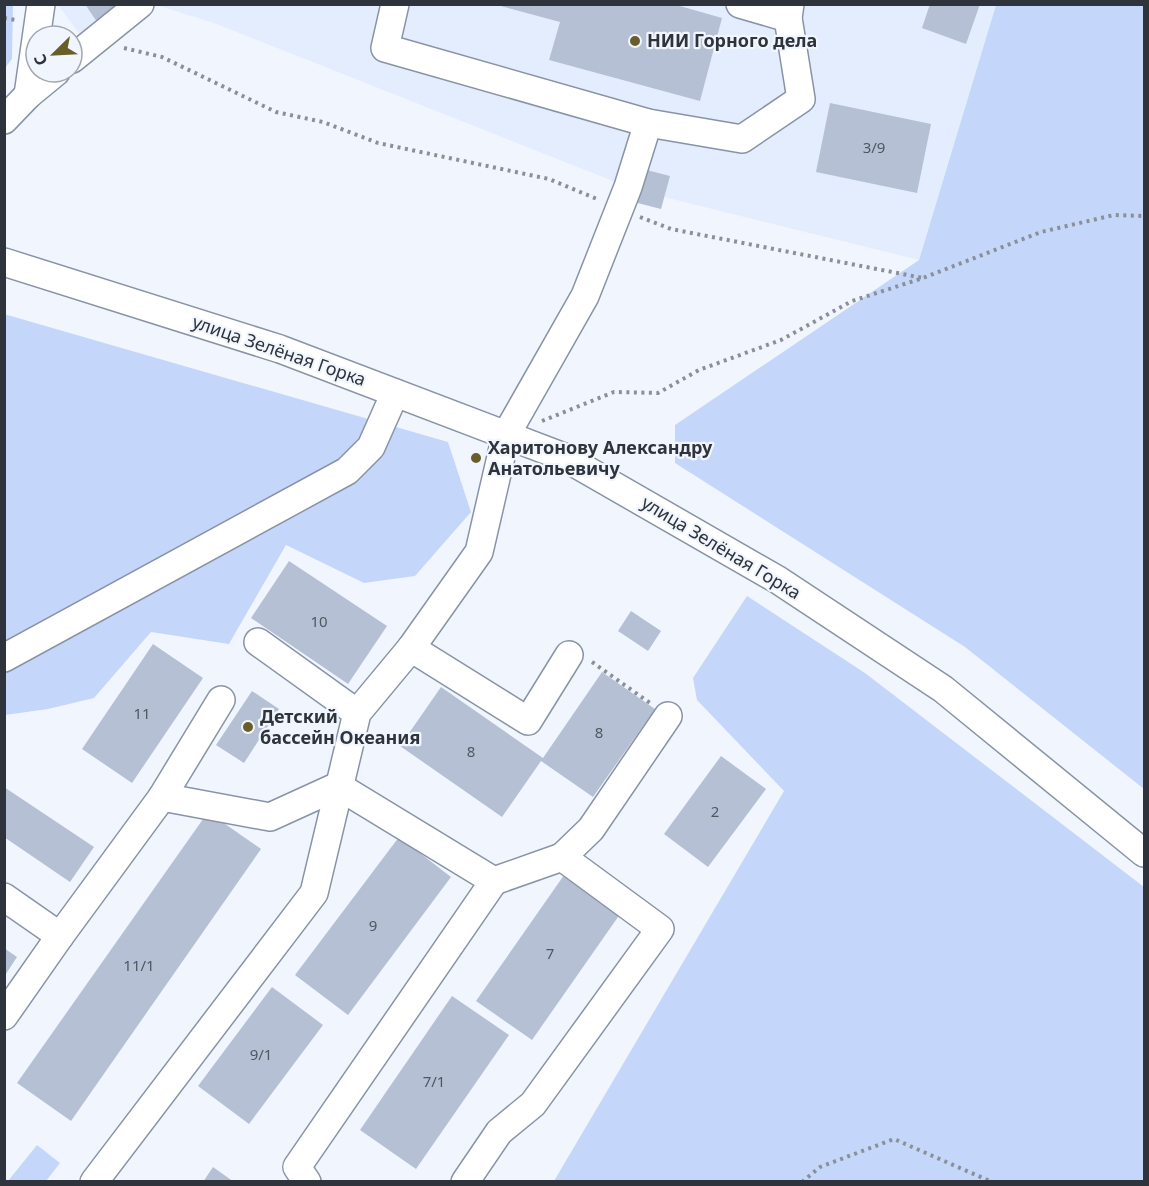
<svg xmlns="http://www.w3.org/2000/svg" width="1149" height="1186" font-family="'Noto Sans',sans-serif">
<rect width="100%" height="100%" fill="#f1f6fe"/>
<g fill="#e3edfd">
<polygon points="58,5 150,5 94,53"/>
<polygon points="156,5 996,5 919,260 664,197 661,209 630,201 628,187 214,23"/>
</g>
<g fill="#c4d7fa">
<polygon points="5,4 13,5 12,59 5,68"/>
<polygon points="996,5 1144,5 1144,789 965,647 675,463 675,425 919,260"/>
<polygon points="4,314 448,442 471,512 415,576 364,583 286,545 229,644 151,632 94,698 48,709 5,715"/>
<polygon points="747,596 865,673 1144,887 1144,1181 554,1181 784,791 697,700 693,678"/>
<polygon points="37,1145 60,1163 46,1181 8,1181"/>
</g>
<g fill="#b5c0d4">
<polygon points="85,4 130,4 101,28"/>
<polygon points="673,4 722,18 700,101 549,60 560,22 497,5"/>
<polygon points="930,4 980,4 966,44 922,28"/>
<polygon points="830,103 931,124 917,193 816,172"/>
<polygon points="639,168 670,176 661,209 630,201"/>
<polygon points="289,561 387,626 348,684 251,618"/>
<polygon points="631,611 661,631 648,651 618,631"/>
<polygon points="153,644 203,678 132,783 82,749"/>
<polygon points="602,672 655,709 593,797 541,761 502,817 400,746 441,687 543,758"/>
<polygon points="252,691 279,709 244,763 216,745"/>
<polygon points="721,756 766,789 708,867 664,834"/>
<polygon points="4,787 94,847 70,882 4,837"/>
<polygon points="208,812 261,849 71,1121 17,1083"/>
<polygon points="399,837 451,877 348,1015 295,975"/>
<polygon points="569,868 625,907 532,1040 476,1001"/>
<polygon points="4,948 17,957 4,977"/>
<polygon points="272,987 323,1025 249,1124 198,1086"/>
<polygon points="452,996 509,1035 416,1169 360,1130"/>
<polygon points="213,1167 234,1182 203,1182"/>
</g>
<g fill="none" stroke-linecap="round" stroke-linejoin="round">
<g stroke="#8893a6" stroke-width="30">
<g id="minor">
<polyline points="395,4 385,48 648,123 742,139 801,99 788,18 790,4"/>
<polyline points="740,4 788,18"/>
<polyline points="72,59 140,4"/>
<polyline points="28,95 41,4"/>
<polyline points="4,120 28,95 56,72"/>
<polyline points="4,262 280,349 564,457 778,580 943,689 1144,853"/>
<polyline points="258,642 357,713"/>
<polyline points="411,648 528,721 569,655"/>
<polyline points="4,658 347,471 371,447 395,393"/>
<polyline points="162,797 270,817 338,786 494,881 562,857 660,929 533,1104 499,1132 465,1182"/>
<polyline points="562,857 591,829 668,716"/>
<polyline points="4,897 60,936"/>
<polyline points="4,1016 60,936 162,797 221,700"/>
<polyline points="94,1182 314,893 357,713 411,648 479,552 506,435 585,296 628,187 648,123"/>
<polyline points="307,1182 297,1167 494,881"/>
</g>
</g>
<g stroke="#8b9098" stroke-width="4" stroke-dasharray="3 4.5" stroke-linecap="butt">
<polyline points="4,18 16,20"/>
<polyline points="124,48 162,57 276,112 323,122 378,143 549,179 597,199"/>
<polyline points="640,217 671,229 923,278"/>
<polyline points="542,421 614,392 658,393 699,370 781,340 852,301 923,278 1041,232 1114,215 1144,216"/>
<polyline points="592,662 650,703"/>
<polyline points="802,1182 820,1167 894,1139 992,1182"/>
</g>
<use href="#minor" stroke="#fff" stroke-width="27"/>
</g>
<g fill="#695e2a" stroke="#f1f6fe" stroke-width="2">
<circle cx="635" cy="41" r="6"/>
<circle cx="476" cy="458" r="6"/>
<circle cx="248" cy="727" r="6"/>
</g>
<g text-anchor="middle" stroke-width="4.5" stroke-linejoin="round" paint-order="stroke">
<g font-size="15" fill="#505762">
<text x="874" y="153">3/9</text>
<text x="319" y="627">10</text>
<text x="142" y="719">11</text>
<text x="599" y="738">8</text>
<text x="471" y="757">8</text>
<text x="715" y="817">2</text>
<text x="373" y="931">9</text>
<text x="550" y="959">7</text>
<text x="139" y="971">11/1</text>
<text x="261" y="1060">9/1</text>
<text x="434" y="1087">7/1</text>
</g>
<g font-size="18" font-weight="bold" fill="#2f343c" stroke="#f1f6fe" text-anchor="start">
<text x="647" y="47">НИИ Горного дела</text>
<text x="488" y="454">Харитонову Александру<tspan x="488" dy="21">Анатольевичу</tspan></text>
<text x="260" y="723">Детский<tspan x="260" dy="21">бассейн Океания</tspan></text>
</g>
<g font-size="18" fill="#2f343c" stroke="#f1f6fe">
<text transform="translate(279 351) rotate(19)" y="6">улица Зелёная Горка</text>
<text transform="translate(721 548) rotate(31)" y="6">улица Зелёная Горка</text>
</g>
</g>
<rect width="1149" height="1186" fill="none" stroke="#2f343c" stroke-width="12"/>
<g transform="translate(54 54) rotate(246)"><circle r="28" fill="#f1f6fe" stroke="#a3a8b0" stroke-width="1.5"/>
<path d="M0-4.5L10 22L0 15L-10 22Z" fill="#695e2a"/>
<text y="-9" font-size="16" font-weight="bold" text-anchor="middle" fill="#2f343c">С</text>
</g>
</svg>
